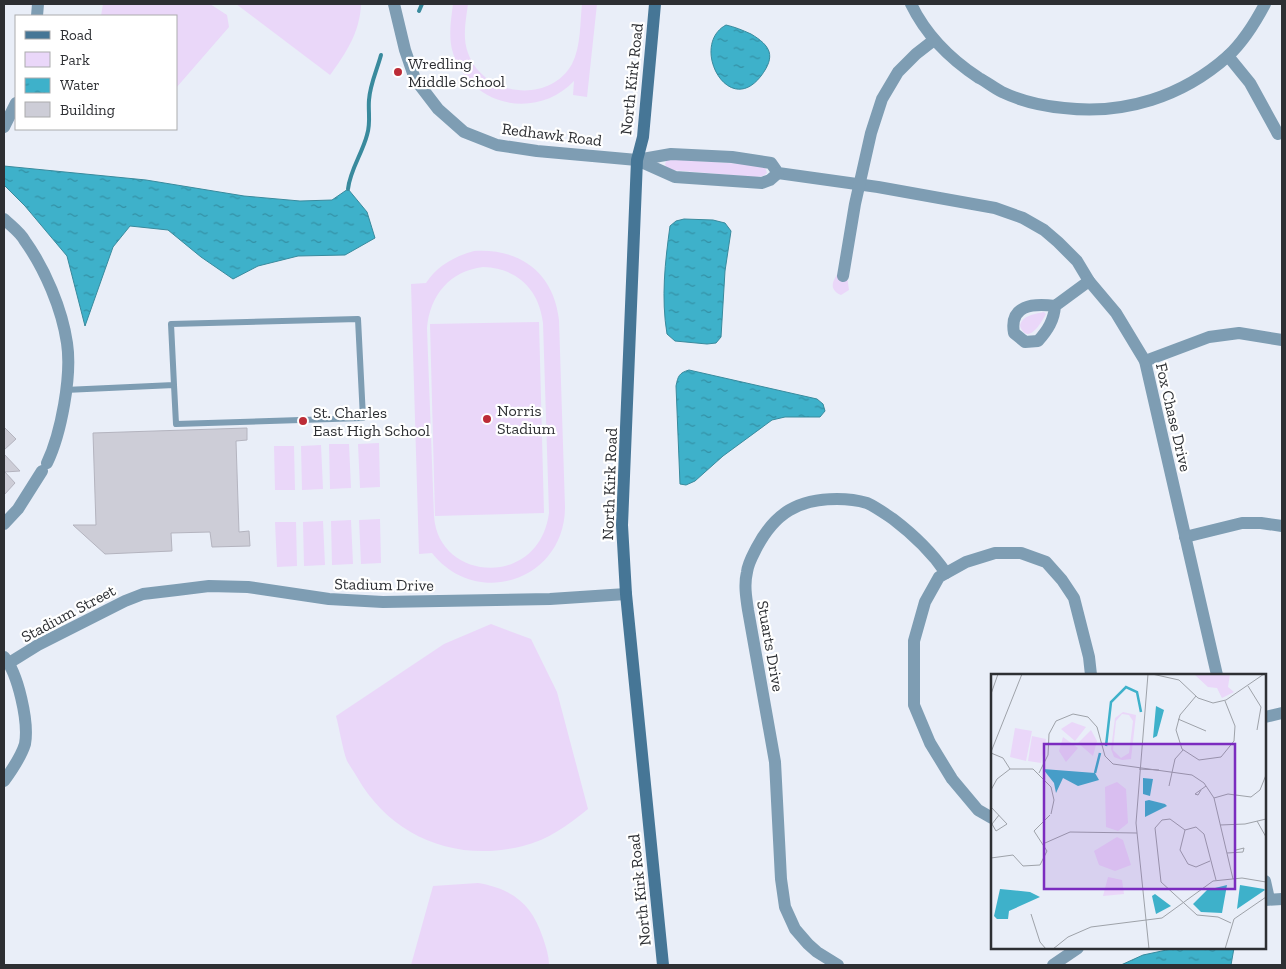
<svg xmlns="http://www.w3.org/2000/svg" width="1286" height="969" font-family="'Zilla Slab',serif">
<defs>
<pattern id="water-ripples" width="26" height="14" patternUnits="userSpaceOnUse" patternTransform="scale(1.25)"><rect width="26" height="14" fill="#3eb1ca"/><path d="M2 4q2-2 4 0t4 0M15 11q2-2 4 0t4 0" fill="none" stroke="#3490a5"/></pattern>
</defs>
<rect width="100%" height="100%" fill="#e9eef8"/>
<g fill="#ead7f9" fill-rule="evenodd">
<polygon points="103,4 210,4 227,15 229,27 176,88 176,16 101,16"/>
<path d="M236 4H361C360 32 346 53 330 75Z"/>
<path d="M453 4H468C466 20 462 37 468 53 483 96 549 105 572 64 581 47 580 22 582 4H597L587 97 573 95 574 81C536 121 470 106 453 53 448 37 451 20 453 4Z"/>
<polygon points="667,159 758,165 765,167 767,173 763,176 755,177 671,170 666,168 665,164"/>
<path d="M474 251C520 248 554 273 559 320L565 507C565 580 477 610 432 553L419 554 411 284 426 283C437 266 455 256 474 251ZM483 267C517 268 539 289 543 323L549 513C539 589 438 582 434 516L427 328C430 295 450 271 483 267Z"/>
<path d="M843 267 846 269 849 290 841 295C825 288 836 276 843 267Z"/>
<path d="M1044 312 1046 314C1041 323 1028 346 1020 326 1022 315 1035 314 1044 312Z"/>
<polygon points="539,322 544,513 435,516 430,324"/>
<polygon points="379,443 380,487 360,488 358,444"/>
<polygon points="349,444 351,488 330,489 329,444"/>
<polygon points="321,445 323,489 302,490 301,446"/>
<polygon points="274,446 294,446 295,490 275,490"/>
<polygon points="380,519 381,563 361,564 359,520"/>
<polygon points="351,520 353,564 332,565 331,521"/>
<polygon points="323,521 325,565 304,566 303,522"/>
<polygon points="275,522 296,522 297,566 277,567"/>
<path d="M491 624 531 639 557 692 588 809C568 825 548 840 523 846 456 863 391 837 357 777 354 772 350 766 347 761 342 747 340 731 336 716L444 644Z"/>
<path d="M478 883C513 889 532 904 543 938 546 947 549 956 549 965H411L433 886Z"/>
</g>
<g fill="url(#water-ripples)" stroke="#398a9d">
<path d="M726 25C735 27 742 30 751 34 771 46 776 56 761 76 728 119 689 45 726 25Z"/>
<polygon points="4,166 146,180 244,196 300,201 332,200 348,189 367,212 375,238 345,255 298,256 258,266 233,279 201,257 168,230 130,226 113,247 85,326 67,256 25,206 4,185"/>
<path d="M684 219 713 220 725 223 731 231 725 271 721 337 716 343 707 344 675 341 667 334C661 298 665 262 670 226L676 221Z"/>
<path d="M689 370 817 399 823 404 825 411 820 417H785L772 420 723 456 695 481 686 485 680 484 676 386C678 376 679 373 689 370Z"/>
<polygon points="1176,948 1234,948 1231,965 1121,965 1143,955"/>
</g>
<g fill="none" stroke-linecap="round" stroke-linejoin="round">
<g stroke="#398a9d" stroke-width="4">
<polyline points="419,11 422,4"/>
<path d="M348 189C350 170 362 154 367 135 371 123 368 112 369 100 370 84 377 70 381 55"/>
</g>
</g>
<g fill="#cdcdd7" stroke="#b4b4bf">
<polygon points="4,427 16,439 4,450"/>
<polygon points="247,428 247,440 236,441 239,532 249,531 250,546 212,547 210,532 171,533 172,551 105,554 73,525 96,525 93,433"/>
<polygon points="4,454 20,471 5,472 15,483 4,495"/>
</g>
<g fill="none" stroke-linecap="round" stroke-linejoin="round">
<polyline stroke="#7e9db3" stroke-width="6" points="65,390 174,385 176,424 363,418 358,319 171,324 174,385"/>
<g stroke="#7e9db3" stroke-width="12">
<polyline points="394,4 405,50 415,79 438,109 464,132 497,145 537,151 637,160 671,154 732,157 771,163 778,173 878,187 995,208 1023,218 1044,230 1058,242 1077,261 1089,281 1116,313 1145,361 1217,675"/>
<path d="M911 4C926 35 950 59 979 78 987 82 994 88 1002 92 1021 101 1043 106 1064 108 1124 115 1182 97 1228 56 1244 41 1255 23 1265 4"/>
<polyline points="37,16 38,4"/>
<polyline points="1228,56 1250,83 1278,134"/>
<polyline points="4,127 16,103"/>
<polyline points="637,160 675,177 762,183 770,180 778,173"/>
<path d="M4 219C11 226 20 232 25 241 45 269 62 309 67 343 72 376 61 434 47 463"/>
<polyline points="843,276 855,204 871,133 882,99 898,72 916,54 934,40"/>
<path d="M1055 306C1054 320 1048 330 1038 341L1025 342 1014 333C1009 305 1033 303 1055 306L1089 281"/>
<polyline points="1145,361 1209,337 1239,333 1282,340"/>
<polyline points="4,524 18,509 42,471"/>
<polyline points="1185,537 1242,523 1261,523 1282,526"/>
<path d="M4 657C18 673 29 722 25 744 21 757 12 770 4 781"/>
<polyline points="9,663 38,645 125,601 143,594 177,590 209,586 248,587 329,599 383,602 550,599 626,594"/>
<polyline points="1265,717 1282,713"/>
<polyline points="992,818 978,810 952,779 930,743 914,705 914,641 925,602 939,577 966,562 995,553 1021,553 1046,562 1062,580 1074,598 1089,657 1091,675"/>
<polyline points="1265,881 1269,899"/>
<polyline points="1265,900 1282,899"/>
<path d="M838 965 817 952 808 944 795 929 785 907 781 879 775 762 748 610C746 597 744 584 747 572 748 563 753 555 757 547 775 513 798 499 837 499 847 499 857 500 867 503 876 507 884 513 893 519 914 535 931 551 946 573"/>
<polyline points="1053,965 1078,948"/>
</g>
<polyline stroke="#467696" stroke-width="12" points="655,4 643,137 637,160 622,525 626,594 663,965"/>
</g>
<g fill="#bc2c37" stroke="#fff" stroke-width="2">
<circle cx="398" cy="72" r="5"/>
<circle cx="487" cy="419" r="5"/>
<circle cx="303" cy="421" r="5"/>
</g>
<g text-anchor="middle" stroke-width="4.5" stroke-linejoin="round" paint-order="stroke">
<g font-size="16" fill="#2d2f33" stroke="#fff" text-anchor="start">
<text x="408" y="69">Wredling<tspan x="408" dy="18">Middle School</tspan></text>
<text x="497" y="416">Norris<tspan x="497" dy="18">Stadium</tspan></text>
<text x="313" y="418">St. Charles<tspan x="313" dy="18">East High School</tspan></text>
</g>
<g font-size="16" fill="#2d2f33" stroke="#fff">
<text transform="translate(631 79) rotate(-84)" y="6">North Kirk Road</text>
<text transform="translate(552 134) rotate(7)" y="6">Redhawk Road</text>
<text transform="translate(1174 417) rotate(77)" y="6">Fox Chase Drive</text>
<text transform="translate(609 484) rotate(-88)" y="6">North Kirk Road</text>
<text transform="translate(384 584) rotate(1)" y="6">Stadium Drive</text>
<text transform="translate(68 613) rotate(-28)" y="6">Stadium Street</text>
<text transform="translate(771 646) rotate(80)" y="6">Stuarts Drive</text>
<text transform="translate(639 890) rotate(-96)" y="6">North Kirk Road</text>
</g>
</g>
<g transform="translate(991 674)">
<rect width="275" height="275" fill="#e9eef8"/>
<path d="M132 38 145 41 140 85 131 86 123 83 120 75 124 44ZM131 40 138 41 142 47 138 79 130 84 122 76 125 47ZM81 48 95 53 84 67 70 55ZM24 54 41 57 35 87 19 83ZM100 56 106 67 102 82 87 69ZM41 62 55 65 50 89 37 87ZM72 63 87 74 75 88 68 77ZM126 108 135 115 137 149 127 157 115 153 114 113ZM126 163 132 166 140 191 124 197 108 191 103 177ZM117 203 131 206 133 220 112 222Z" fill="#ead7f9" fill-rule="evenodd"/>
<path d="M203 0H239L237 13 243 18 231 24 226 14 217 13Z" fill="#ead7f9"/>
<path d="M165 32 173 36 166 62 162 64ZM52 95 104 99 108 106 87 112 72 104 65 119 63 109ZM152 104 162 105 159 122 152 120ZM158 126 174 130 176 132 154 143V127ZM236 211 231 239 210 238 202 230 216 216ZM249 211 273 215 274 216 246 235ZM9 215 39 218 49 223 18 237 17 245H6L3 242ZM164 220 180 232 165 240 161 222Z" fill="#3eb1ca"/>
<path fill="none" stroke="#3eb1ca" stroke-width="2.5" d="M115 72 120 28 135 13 146 18 150 38M104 99 109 79"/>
<path fill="none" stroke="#9ea2a9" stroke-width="1" d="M157 0 145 149 158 275M161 0 188 6 207 24 222 29 235 26 273 0M257 12 270 33 266 56M0 20 7 0M205 22 189 41 185 56 191 75 208 86 230 83 243 67 244 52 234 27M187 45 215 57M0 78 31 0M0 79 12 84 19 95M148 95 168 96M48 99 57 81 58 60 65 47 82 40 97 43 106 53 114 82 122 90 201 101 213 109 223 124 242 205M178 112 184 85 192 76M0 116 6 105 19 95H42L60 113 63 126 60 140M210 116 207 121 204 120 215 112M223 124 237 120 260 123 269 116 275 101M0 133 16 150 5 157 1 150 8 141M266 147 275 163M229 151 254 150 275 145M194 156 179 145 171 146 164 154 170 208 206 241 227 243 240 249M194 156 205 153 213 160 225 206M194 156 189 176 197 190 205 193 219 187M54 169 79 158 146 159M236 179 252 178 253 174 245 176M0 184 22 181 32 192 49 191 56 177 43 157 59 141M40 240 49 268 55 275M62 275 77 263 100 253 171 244 222 207 251 204 275 208M234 275 243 245 275 223"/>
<path fill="#7b2cbf" fill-opacity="0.15" stroke="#7b2cbf" stroke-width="2.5" d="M53 70H244V215H53Z"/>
<rect width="275" height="275" fill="none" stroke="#2d2f33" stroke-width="2.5"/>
</g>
<rect width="1286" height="969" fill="none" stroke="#2d2f33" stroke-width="10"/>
<rect x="15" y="15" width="162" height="115" fill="#ffffff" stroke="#abacad"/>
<rect x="25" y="31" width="25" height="8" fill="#467696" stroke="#abacad"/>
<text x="60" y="40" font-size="15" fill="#2d2f33">Road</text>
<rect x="25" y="52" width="25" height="15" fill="#ead7f9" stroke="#abacad"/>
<text x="60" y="65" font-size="15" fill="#2d2f33">Park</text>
<rect x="25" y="78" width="25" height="15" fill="url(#water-ripples)" stroke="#abacad"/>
<text x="60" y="90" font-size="15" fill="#2d2f33">Water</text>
<rect x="25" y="102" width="25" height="15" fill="#cdcdd7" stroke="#abacad"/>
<text x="60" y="115" font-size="15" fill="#2d2f33">Building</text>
</svg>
